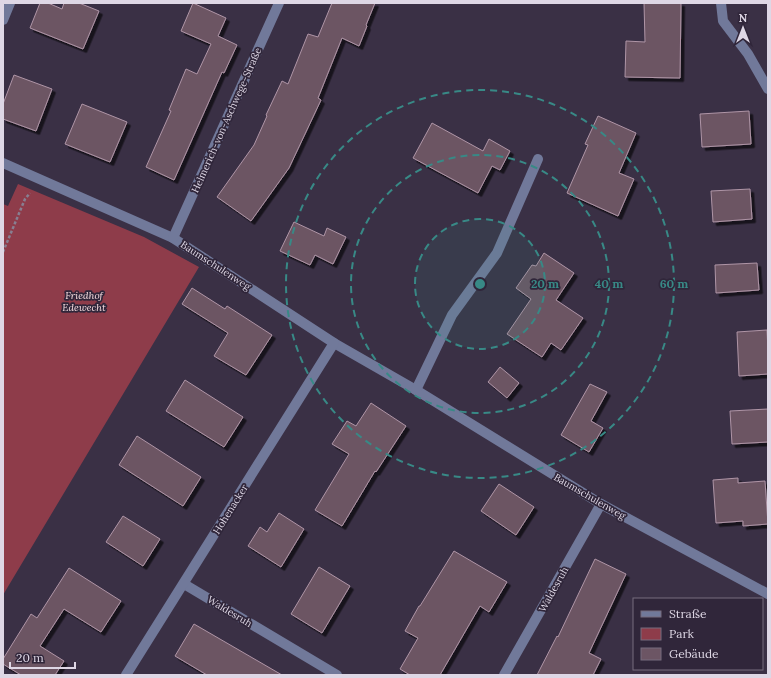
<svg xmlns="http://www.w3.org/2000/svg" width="771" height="678" font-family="Lora,serif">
<defs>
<filter id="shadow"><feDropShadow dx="3.5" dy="3.5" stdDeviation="0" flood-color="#0009"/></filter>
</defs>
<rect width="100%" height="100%" fill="#3a3045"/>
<polygon fill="#8e3c4a" points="18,184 144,237 199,267 3,595 3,204 8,206"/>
<g fill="#6c5564" stroke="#af95a6" filter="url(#shadow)">
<polygon points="40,3 48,3 62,9 64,3 79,3 99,11 83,49 30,28"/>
<polygon points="193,3 226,18 218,36 237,45 224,73 222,72 174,180 146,167 171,111 169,110 186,69 197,74 211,44 181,31"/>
<polygon points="332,3 375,3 366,25 367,26 359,46 342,38 318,98 321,100 289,168 251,221 217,197 254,145 267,116 266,115 282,81 288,84 308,34 318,37"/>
<polygon points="644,3 681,3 680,78 625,77 626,41 645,42"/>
<polygon points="14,75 52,89 36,131 3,119 3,104"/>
<polygon points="82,104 127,122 110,162 65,144"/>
<polygon points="749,111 751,144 702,147 700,114"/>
<polygon points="598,116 636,133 619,173 634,179 618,216 567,193 588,145 585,144"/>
<polygon points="432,123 483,151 489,139 510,151 500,170 492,166 478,193 413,158"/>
<polygon points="750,189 752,219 713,222 711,191"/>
<polygon points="294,222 324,236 327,228 346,237 333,264 315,255 310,265 280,251"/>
<polygon points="544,253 574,273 556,300 583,318 561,350 551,343 542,357 507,334 531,299 516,288 532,265 536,266"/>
<polygon points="757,263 759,290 716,293 715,265"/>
<polygon points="192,288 225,309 227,306 272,335 246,375 214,356 228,333 182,304"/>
<polygon points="767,330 768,351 768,374 739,376 737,332"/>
<polygon points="500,367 519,383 507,398 488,382"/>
<polygon points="185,380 243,417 224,447 166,411"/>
<polygon points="590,384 607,392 591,421 603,428 589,452 561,435"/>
<polygon points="371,403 406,426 376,472 375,471 342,526 315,510 349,454 332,444 347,421 356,426"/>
<polygon points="768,409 768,442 732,444 730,411"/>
<polygon points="137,436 201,477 183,506 119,465"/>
<polygon points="738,478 738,483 765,481 768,524 743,526 743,521 716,523 713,480"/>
<polygon points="499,484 534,507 516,535 481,511"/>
<polygon points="279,513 304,529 281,567 248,546 260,527 267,532"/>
<polygon points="123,516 160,539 143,566 106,542"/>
<polygon points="454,551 507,582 489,612 480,606 440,675 410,675 400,669 418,638 405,631 419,606 420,606"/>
<polygon points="595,559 626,574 589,653 601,659 593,675 537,675 557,636 558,637"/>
<polygon points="319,567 350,586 322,633 291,614"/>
<polygon points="69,568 121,601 101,632 64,609 40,646 64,661 55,675 21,675 3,664 3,659 31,614 37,618"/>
<polygon points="194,624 282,675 207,675 175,656"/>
</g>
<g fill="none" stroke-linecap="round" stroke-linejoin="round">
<polyline stroke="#887f91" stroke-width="2.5" stroke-dasharray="3 2" stroke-linecap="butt" points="3,252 25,199 30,193"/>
<g stroke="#71799a" stroke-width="10">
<polyline points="721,3 723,21 748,54 768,89"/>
<polyline points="3,20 10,3"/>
<polyline points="3,163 173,238 334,343 416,390 601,504 768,594"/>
<polyline points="173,238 279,3"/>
<polyline points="416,390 452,315 497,253 538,159"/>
<polyline points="184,584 337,675"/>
<polyline points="126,675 334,343"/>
<polyline points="504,675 601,504"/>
</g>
</g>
<circle cx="480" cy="284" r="65" fill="#388986" fill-opacity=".12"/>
<g fill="none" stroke="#388986" stroke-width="2" stroke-dasharray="7 5">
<circle cx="480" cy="284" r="65"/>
<circle cx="480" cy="284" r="129"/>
<circle cx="480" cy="284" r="194"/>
</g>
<g text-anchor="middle" stroke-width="3.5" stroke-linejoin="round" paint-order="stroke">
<g font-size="10" fill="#ded7e5" stroke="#30263a">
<text transform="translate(226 120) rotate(-66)" y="4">Helmerich-von-Aschwege-Straße</text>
<text transform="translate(216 265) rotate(33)" y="4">Baumschulenweg</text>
<text transform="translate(590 496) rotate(30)" y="4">Baumschulenweg</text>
<text transform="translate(230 509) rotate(-58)" y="4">Hohenacker</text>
<text transform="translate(553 589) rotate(-61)" y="4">Waldesruh</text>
<text transform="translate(230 611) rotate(31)" y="4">Waldesruh</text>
</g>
<g font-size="10" font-style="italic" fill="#f7dcdf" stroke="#30263a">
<text x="84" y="299">Friedhof<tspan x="84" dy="12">Edewecht</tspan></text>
</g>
</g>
<circle cx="480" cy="284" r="6" fill="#388986" stroke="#30263a" stroke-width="2"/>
<g font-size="12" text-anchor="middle" font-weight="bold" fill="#388986" stroke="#30263a" stroke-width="3.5" stroke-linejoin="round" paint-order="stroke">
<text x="545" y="288">20 m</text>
<text x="609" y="288">40 m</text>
<text x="674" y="288">60 m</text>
</g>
<rect width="771" height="678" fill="none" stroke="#ded7e5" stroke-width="8"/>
<rect x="633" y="598" width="130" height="72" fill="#30263a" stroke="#766d7e"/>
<rect x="641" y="611" width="20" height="6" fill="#71799a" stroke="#766d7e"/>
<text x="669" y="618" font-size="12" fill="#ded7e5">Straße</text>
<rect x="641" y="628" width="20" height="12" fill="#8e3c4a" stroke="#766d7e"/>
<text x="669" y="638" font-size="12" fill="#ded7e5">Park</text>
<rect x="641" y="648" width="20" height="12" fill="#6c5564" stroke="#766d7e"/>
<text x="669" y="658" font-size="12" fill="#ded7e5">Gebäude</text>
<g transform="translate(743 28)" stroke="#30263a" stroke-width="3" paint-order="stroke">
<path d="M0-3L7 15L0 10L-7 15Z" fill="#ded7e5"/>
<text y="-6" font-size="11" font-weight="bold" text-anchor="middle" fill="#ded7e5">N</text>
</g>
<path d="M10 662v6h65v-6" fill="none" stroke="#ded7e5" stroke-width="2"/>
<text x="16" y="662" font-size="12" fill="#ded7e5" stroke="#30263a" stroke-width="3" paint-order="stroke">20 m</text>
</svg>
